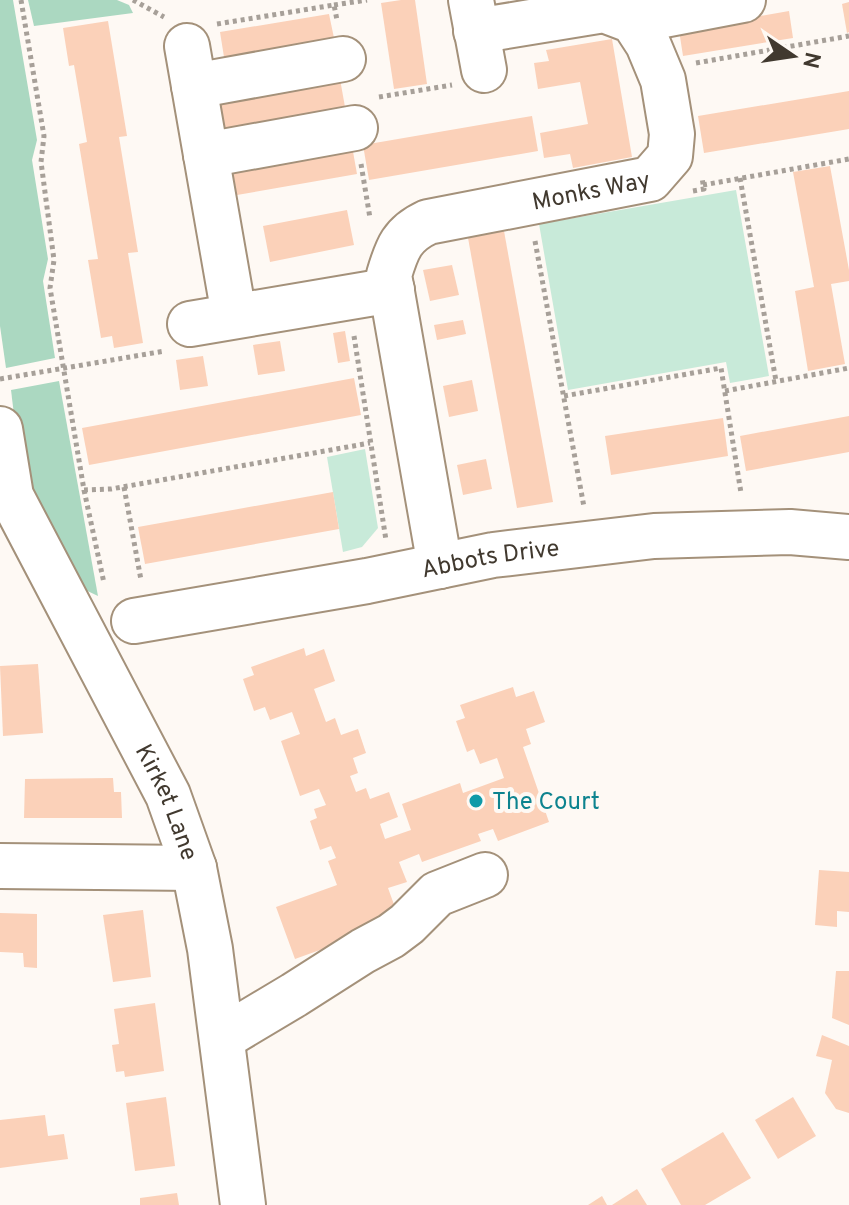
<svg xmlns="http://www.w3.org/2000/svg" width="849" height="1205" font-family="Overpass,sans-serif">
<rect width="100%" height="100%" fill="#fef9f4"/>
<g fill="#c8ead9">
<polygon points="736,190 769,376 730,383 726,362 568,390 539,224"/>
<polygon points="365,449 378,528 362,547 343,552 327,457"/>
</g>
<g fill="#abd8c1">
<polygon points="0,0 13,0 37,140 32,160 48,259 43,281 55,358 6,368 0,326"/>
<polygon points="28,0 117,0 129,5 133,13 34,26"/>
<polygon points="59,381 98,596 77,586 20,465 11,390"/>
</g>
<g fill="#fbd1b9">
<polygon points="401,0 415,0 427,84 394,89 381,3"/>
<polygon points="849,2 849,32 847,33 842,4"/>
<polygon points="789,11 793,38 683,56 679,30"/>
<polygon points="329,14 334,38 224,57 220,32"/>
<polygon points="108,21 127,136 119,137 138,252 128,253 143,343 114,348 112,336 101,338 88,260 98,259 79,144 87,142 74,65 69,66 63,28"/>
<polygon points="612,39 632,157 573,168 570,154 544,158 540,133 588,124 580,82 538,89 534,63 549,61 546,50"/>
<polygon points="340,79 345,107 224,129 219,101"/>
<polygon points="849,91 849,129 704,153 698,116"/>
<polygon points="532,116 538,151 369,180 363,145"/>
<polygon points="352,146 357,174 237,195 232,168"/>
<polygon points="830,166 849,270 849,281 831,284 845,364 808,371 795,291 814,287 793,172"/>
<polygon points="347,210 354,245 270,262 263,226"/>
<polygon points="504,231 553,502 517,508 468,238"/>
<polygon points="452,265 459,295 430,301 423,270"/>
<polygon points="463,320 466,334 437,340 434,325"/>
<polygon points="345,331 350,361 338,363 333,333"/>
<polygon points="280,341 285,371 258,375 253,345"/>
<polygon points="203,356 208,386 180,390 176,360"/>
<polygon points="354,378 361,415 89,465 82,428"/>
<polygon points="472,380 478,411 449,417 443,386"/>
<polygon points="849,416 849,452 746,471 740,436"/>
<polygon points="723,418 728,456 611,475 605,436"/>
<polygon points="486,459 492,489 463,495 457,465"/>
<polygon points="333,492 339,529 145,564 138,527"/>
<polygon points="304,648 306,656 324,649 335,681 314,689 326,722 335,718 341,735 358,729 366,753 353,758 358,773 350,776 356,792 366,788 370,799 389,792 398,817 380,824 385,839 411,830 402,804 460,783 463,793 504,778 497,758 480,764 474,749 467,752 456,721 465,718 460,705 513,687 516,697 534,691 545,722 526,729 531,744 523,747 549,822 498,841 493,829 478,834 481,841 422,862 419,854 399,862 407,882 388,888 400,921 295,959 276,907 337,885 328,861 336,858 331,846 320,850 310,821 317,818 314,809 326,805 319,789 300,796 281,741 300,734 292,712 270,720 265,707 254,711 243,679 254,675 251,667"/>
<polygon points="38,664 43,733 3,736 0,666"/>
<polygon points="113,778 114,792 121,792 122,818 24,818 25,779"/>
<polygon points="819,870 849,872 849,912 837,911 837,927 815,925"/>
<polygon points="143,910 151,977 113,982 103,915"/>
<polygon points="0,913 37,914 37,968 24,967 23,953 0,952"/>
<polygon points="836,971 849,971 849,1025 832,1018"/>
<polygon points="155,1003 164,1071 125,1077 124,1071 116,1072 112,1045 119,1044 114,1009"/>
<polygon points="822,1035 849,1046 849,1113 836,1109 825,1093 832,1060 816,1056"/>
<polygon points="166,1097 175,1166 135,1171 126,1103"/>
<polygon points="793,1097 816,1136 778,1159 755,1120"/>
<polygon points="45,1115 48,1136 64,1134 68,1159 0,1168 0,1120"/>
<polygon points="723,1132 751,1178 705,1205 681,1205 661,1169"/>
<polygon points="637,1189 647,1205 612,1205"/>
<polygon points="177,1193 179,1205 140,1205 140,1198"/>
<polygon points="602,1196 607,1205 588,1205"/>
</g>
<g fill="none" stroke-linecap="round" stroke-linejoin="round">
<g stroke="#a4917a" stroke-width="48">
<g id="minor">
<polyline points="471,0 484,70"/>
<polyline points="633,21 743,0"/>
<polyline points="187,46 234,315"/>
<polyline points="194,86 343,59"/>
<polyline points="206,155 355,128"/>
<polyline points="190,324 392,290"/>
<path id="s1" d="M0 429 11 496 168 795 194 868 210 949 243 1205"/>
<path id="s2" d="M440 566 389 275C397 248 402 234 428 222L650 179 670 156 672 134 663 80 648 44 633 21 604 10 476 31"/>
<path id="s3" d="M134 621 367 581 493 555 654 536 790 532 849 537"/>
<polyline points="0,866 194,868"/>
<polyline points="222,1038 294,995 363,951 391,936 407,924 437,894 485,875"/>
</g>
</g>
<g stroke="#a7a099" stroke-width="5" stroke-dasharray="4 4" stroke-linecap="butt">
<polyline points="21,0 44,136 41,162 54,260 50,288 84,490 111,489 370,443"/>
<polyline points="133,0 164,17"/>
<polyline points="334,5 367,0"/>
<polyline points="217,24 334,5 337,20"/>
<polyline points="696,63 849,36"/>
<polyline points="379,97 452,85"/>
<polyline points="361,164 370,218"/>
<polyline points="740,178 776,381"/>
<polyline points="703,185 849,159"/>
<polyline points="693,191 704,189 702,178"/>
<polyline points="535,241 584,507"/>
<polyline points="354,336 386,540"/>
<polyline points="0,379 165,351"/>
<polyline points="725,391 849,368"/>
<polyline points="564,396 721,368 741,493"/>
<polyline points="124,487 141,580"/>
<polyline points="84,490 104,583"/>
</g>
<use href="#minor" stroke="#fff" stroke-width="44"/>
</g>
<circle fill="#0f9aa8" stroke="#fef9f4" stroke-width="3" cx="476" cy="801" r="8"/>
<g text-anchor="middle" stroke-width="8" stroke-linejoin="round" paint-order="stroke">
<g font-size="24" fill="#41392f" stroke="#fef9f4">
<text dy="8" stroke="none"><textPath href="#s2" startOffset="530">Monks Way</textPath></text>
<text dy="8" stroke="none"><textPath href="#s3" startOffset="362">Abbots Drive</textPath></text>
<text dy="8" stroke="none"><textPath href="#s1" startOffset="412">Kirket Lane</textPath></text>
</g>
<g font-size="24" fill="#0d838f" stroke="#fef9f4" text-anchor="start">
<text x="492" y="809">The Court</text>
</g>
</g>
<g transform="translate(793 56) rotate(103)" stroke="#fef9f4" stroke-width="6" paint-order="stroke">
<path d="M0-6L14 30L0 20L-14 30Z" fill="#41392f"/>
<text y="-12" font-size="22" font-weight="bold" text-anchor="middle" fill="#41392f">N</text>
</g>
</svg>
